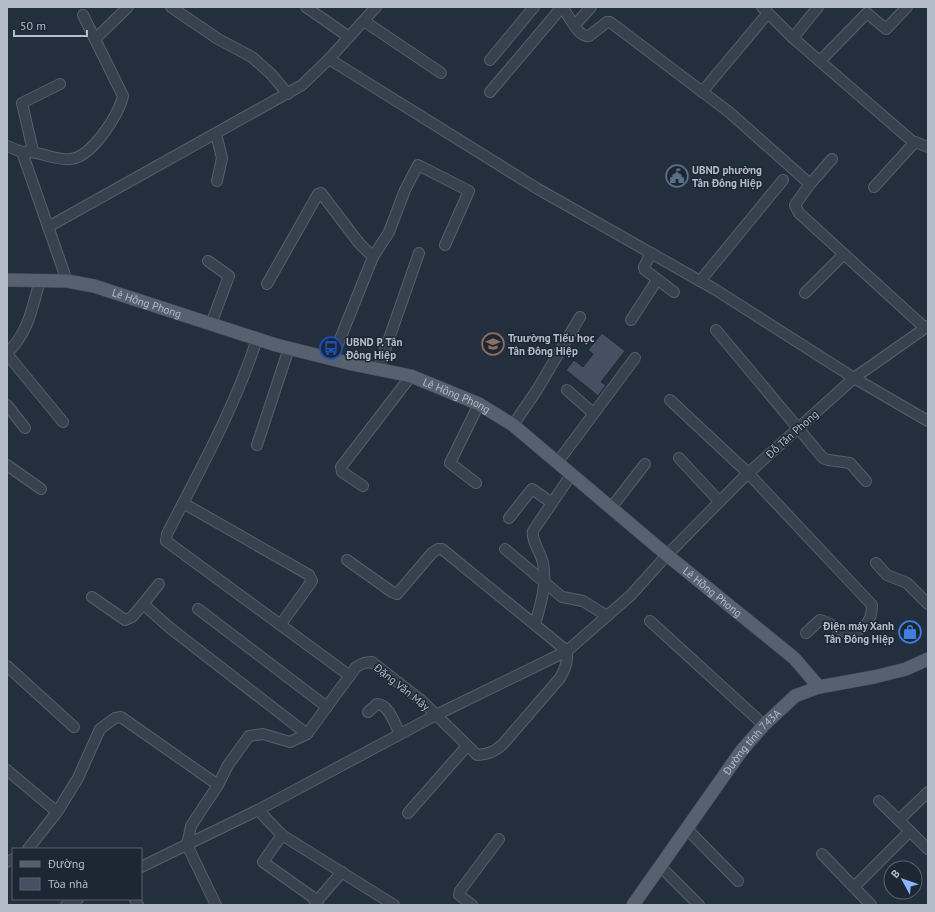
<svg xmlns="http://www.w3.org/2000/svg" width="935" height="912" font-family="'PT Sans',sans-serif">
<rect width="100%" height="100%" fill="#242f3e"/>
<polygon fill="#455162" stroke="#1f2835" points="602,333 625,351 601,382 606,385 598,396 566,370 574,360 583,367 593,354 588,350"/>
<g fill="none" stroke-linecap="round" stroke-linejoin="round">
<g stroke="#565f6c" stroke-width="12">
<g id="minor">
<polyline points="171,7 218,39 252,57 271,74 288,94"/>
<polyline points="306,7 349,37"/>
<path d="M562 7C569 15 578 38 589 36L607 22H610L729 112 810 184"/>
<polyline points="762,7 793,38 912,141 928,147"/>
<polyline points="364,21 441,73"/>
<polyline points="575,25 591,7"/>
<polyline points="793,38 818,7"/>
<polyline points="95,39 128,7"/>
<polyline points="329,59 538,189 716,290 854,378 928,421"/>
<polyline points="490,60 534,7"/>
<polyline points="820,61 867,13 886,29 907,7"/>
<polyline points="490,92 562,7"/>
<polyline points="702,92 768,13"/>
<polyline points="216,134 222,158 217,181"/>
<polyline points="7,146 22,152"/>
<polyline points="33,151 22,103 60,84"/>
<polyline points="832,159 810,184 795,205 799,213 925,328"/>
<polyline points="874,187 915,142"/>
<polyline points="48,227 302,85 329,59 376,7"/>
<polyline points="651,253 644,267 645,270 674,292"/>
<polyline points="208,261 229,276 211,324"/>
<path d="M67 281 22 152C39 150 54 161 70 159 91 158 119 115 123 96L83 15"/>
<polyline points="700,281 783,180"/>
<polyline points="267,284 318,194 321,193 359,243 373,257"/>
<polyline points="805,293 844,254"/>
<polyline points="631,320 657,280"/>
<polyline points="716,330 823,458 828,460 850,463 866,481"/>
<path d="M257 339C235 407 200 470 167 534L166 541 350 676"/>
<path d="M7 353C29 332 32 308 40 280"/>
<polyline points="7,354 63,422"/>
<polyline points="332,359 373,257 389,232 405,190 418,165 469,191 445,245"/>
<polyline points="378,370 419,253"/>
<polyline points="567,390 593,413"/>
<path d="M670 400 748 473 872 605C872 613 871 620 865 625 846 643 838 624 820 620L806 633"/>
<polyline points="7,405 25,428"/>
<polyline points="513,425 537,390 580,317"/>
<polyline points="257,445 289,348"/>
<polyline points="679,458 719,501"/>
<polyline points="557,463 635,358"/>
<polyline points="7,465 41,489"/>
<polyline points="476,483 450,463 479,404"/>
<polyline points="363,486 342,472 341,467 411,376"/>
<polyline points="183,503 309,575 312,581 281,624"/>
<polyline points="611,508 645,464"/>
<polyline points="509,518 532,489 552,503"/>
<polyline points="505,549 562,597 583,601 607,616"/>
<polyline points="876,563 887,575 907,583 928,604"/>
<polyline points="92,597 125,620 132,617 143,604 170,628 307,734"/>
<polyline points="143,604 159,584"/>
<polyline points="198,609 327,707"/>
<polyline points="650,621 764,725"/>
<path d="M535 624C541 604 547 584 543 563 541 553 531 540 533 531L571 475"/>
<polyline points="7,666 74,727"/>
<path d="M368 712 377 704C389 704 395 725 400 734"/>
<polyline points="7,770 57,812"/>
<polyline points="879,801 928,849"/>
<polyline points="258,810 282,835 263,862 311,896 318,905"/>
<polyline points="408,813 467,746"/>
<polyline points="899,820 928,792"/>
<polyline points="687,829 738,881"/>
<polyline points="282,835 394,905"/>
<polyline points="28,849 57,812 78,778 100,729 115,718 121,717 218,785"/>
<polyline points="822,854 871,905"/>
<polyline points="7,862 13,859"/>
<polyline points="660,866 699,905"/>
<polyline points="141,867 258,810 436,715 567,651 631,595 667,555 744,477 854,378 928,326"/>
<polyline points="854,887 910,831"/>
<polyline points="135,899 138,905"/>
<polyline points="316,902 342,872"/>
<polyline points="66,905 78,899"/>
<path d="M216 905 187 845 191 826 218 785 228 765 249 736 263 734 290 742 307 734 356 667 364 663 372 662 422 701 477 755C489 754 494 752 503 744L560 678C565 669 568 662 567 651L442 549H438L432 553 397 594 392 592 347 560"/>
<polyline points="472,905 459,895 460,891 499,839"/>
</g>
</g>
<g stroke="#414a57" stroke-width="14">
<g id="major">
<path id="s1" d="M7 280 67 281 94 286 276 345 352 364 411 376 479 404 513 425 667 555 794 658 819 687"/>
<path id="s2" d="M633 905 742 750 764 725 795 696 819 687 874 677 906 669 928 659"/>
</g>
</g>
<use href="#minor" stroke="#38414e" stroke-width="10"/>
<use href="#major" stroke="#56606e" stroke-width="13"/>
</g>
<defs>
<g id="civic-ring" transform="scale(1.15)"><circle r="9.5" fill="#1d2633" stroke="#5c6f8a" stroke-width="1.5"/><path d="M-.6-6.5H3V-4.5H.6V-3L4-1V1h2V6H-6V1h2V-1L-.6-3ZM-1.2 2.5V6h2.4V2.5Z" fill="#5c6f8a"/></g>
<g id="school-ring" transform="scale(1.15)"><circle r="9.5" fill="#1d2633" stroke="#8d6e63" stroke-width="1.5"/><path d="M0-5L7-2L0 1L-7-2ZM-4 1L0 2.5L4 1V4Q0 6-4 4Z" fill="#8d6e63"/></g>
<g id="bus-ring" transform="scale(1.15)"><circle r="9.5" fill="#1d2633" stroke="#1a4fb4" stroke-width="1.5"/><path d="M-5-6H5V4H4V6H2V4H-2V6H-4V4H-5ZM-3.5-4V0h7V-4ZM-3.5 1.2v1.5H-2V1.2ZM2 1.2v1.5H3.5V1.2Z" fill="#1a4fb4"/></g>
<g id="shop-ring" transform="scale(1.15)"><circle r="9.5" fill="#1d2633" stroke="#3f7fe0" stroke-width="1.5"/><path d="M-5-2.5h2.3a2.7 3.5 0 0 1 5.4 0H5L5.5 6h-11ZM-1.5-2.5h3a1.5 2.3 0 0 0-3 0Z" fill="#3f7fe0"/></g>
</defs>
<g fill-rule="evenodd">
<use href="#civic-ring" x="677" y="176"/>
<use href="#school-ring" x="493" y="344"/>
<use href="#bus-ring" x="331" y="348"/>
<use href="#shop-ring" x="910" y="632"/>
</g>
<g text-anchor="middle" stroke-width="3" stroke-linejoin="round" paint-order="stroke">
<g font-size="11" font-weight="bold" fill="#b4bcc9" stroke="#1d2633" text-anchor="start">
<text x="692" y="174">UBND phường<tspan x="692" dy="13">Tân Đông Hiệp</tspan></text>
<text x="508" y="342">Truường Tiểu học<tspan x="508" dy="13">Tân Đông Hiệp</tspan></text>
<text x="346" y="346">UBND P. Tân<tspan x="346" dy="13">Đông Hiệp</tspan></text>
<text x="894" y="630" text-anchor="end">Điện máy Xanh<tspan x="894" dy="13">Tân Đông Hiệp</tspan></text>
</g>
<g font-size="11" fill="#b4bcc9" stroke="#1d2633">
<text dy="4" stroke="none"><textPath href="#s1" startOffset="143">Lê Hồng Phong</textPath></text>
<text dy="4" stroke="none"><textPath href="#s1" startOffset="467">Lê Hồng Phong</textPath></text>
<text transform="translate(792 434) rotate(-42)" y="4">Đỗ Tấn Phong</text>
<text dy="4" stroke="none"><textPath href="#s1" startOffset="791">Lê Hồng Phong</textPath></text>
<text transform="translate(402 687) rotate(39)" y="4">Đặng Văn Mây</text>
<text dy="4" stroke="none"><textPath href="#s2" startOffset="202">Đường tỉnh 743A</textPath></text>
</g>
</g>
<rect width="935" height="912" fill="none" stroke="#b4bcc9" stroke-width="16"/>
<rect x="12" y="848" width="130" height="52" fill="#1d2633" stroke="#59626f"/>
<rect x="20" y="861" width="20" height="6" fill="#56606e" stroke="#59626f"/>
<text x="48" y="868" font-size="12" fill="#b4bcc9">Đường</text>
<rect x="20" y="878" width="20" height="12" fill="#455162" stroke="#59626f"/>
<text x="48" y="888" font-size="12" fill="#b4bcc9">Tòa nhà</text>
<g transform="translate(903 880) rotate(310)"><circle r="19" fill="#1d2633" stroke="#59626f"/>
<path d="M0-3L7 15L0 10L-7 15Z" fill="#8ab4f8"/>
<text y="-6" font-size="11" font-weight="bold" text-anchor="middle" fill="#b4bcc9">B</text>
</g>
<path d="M14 30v6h73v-6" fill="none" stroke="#b4bcc9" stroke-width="2"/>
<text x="20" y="30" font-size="12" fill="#b4bcc9" stroke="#1d2633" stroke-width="3" paint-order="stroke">50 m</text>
</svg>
